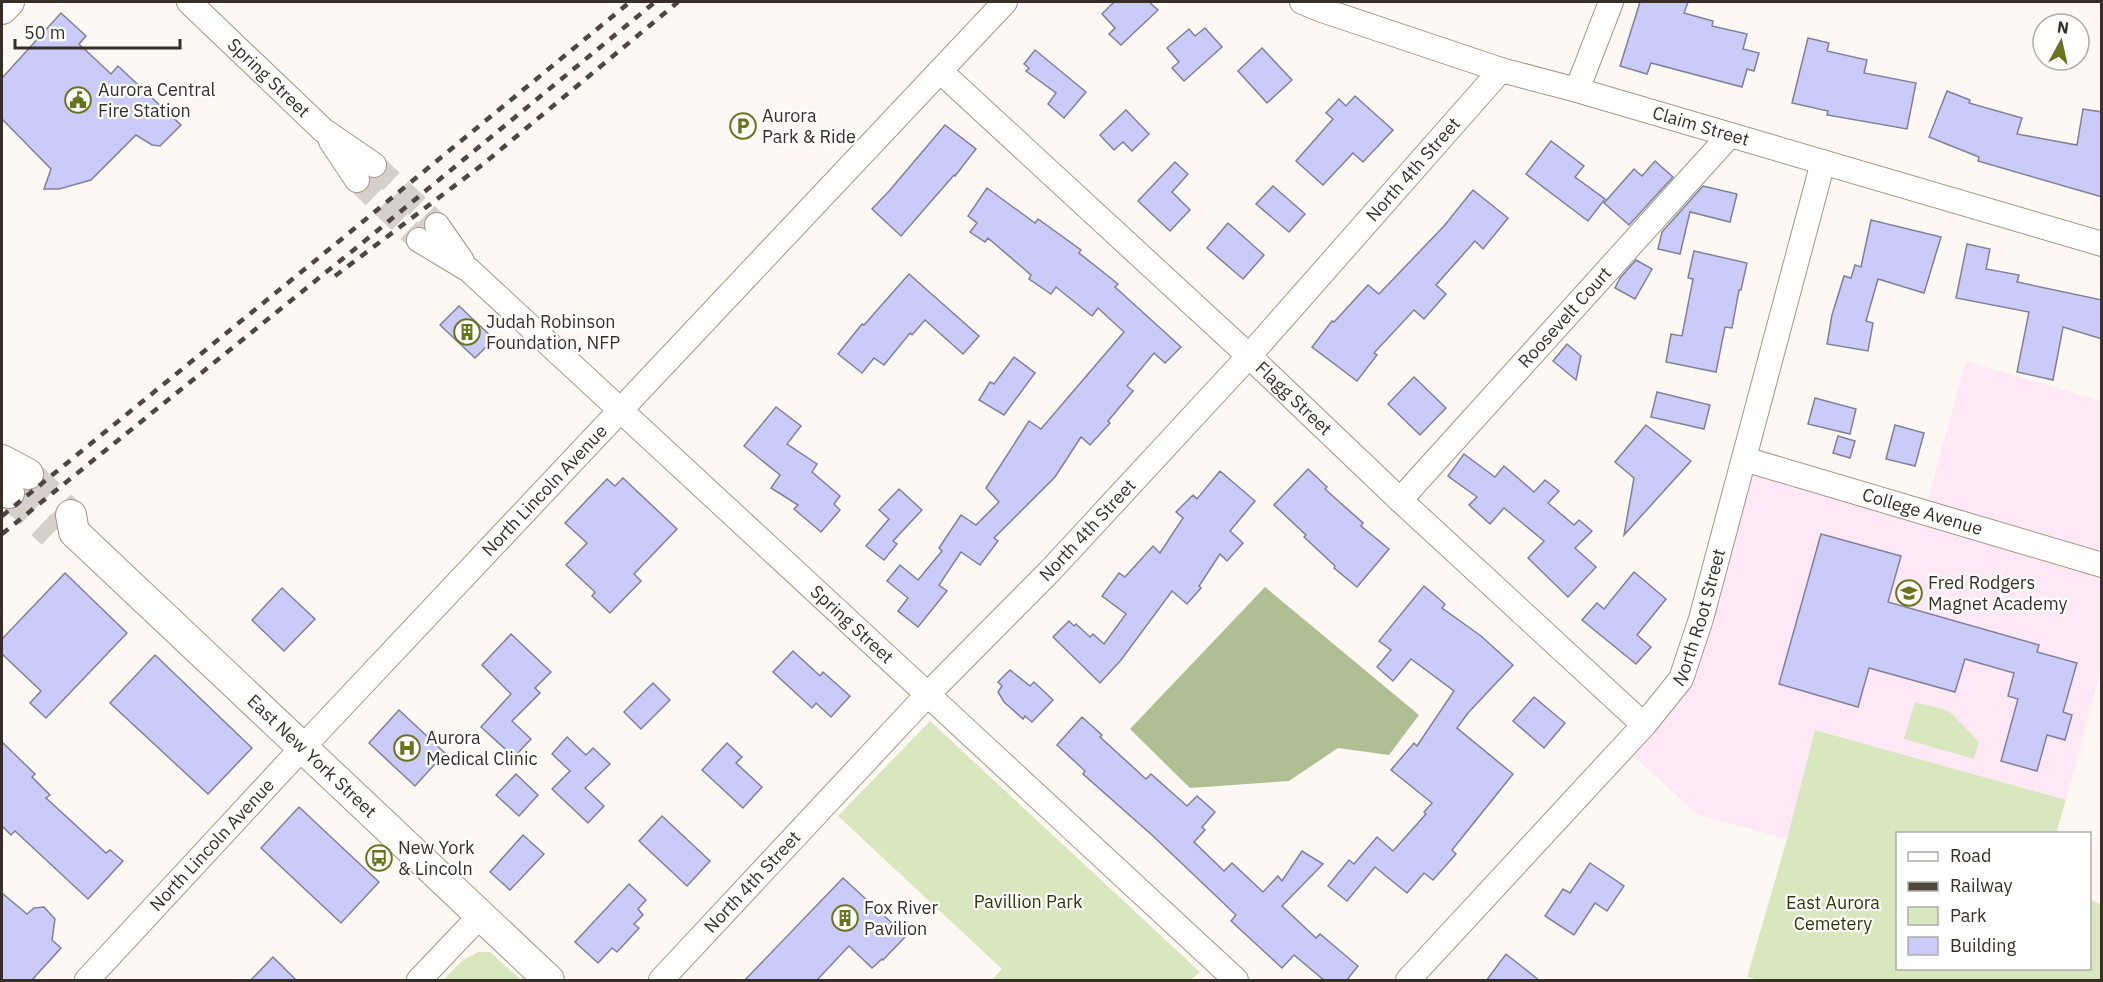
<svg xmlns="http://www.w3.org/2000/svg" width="2103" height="982" font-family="'IBM Plex Sans',sans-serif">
<rect width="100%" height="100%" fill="#fdf8f4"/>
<polygon fill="#fee8f6" points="1966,361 2101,401 2101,669 2066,800 1816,730 1787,839 1697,814 1627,750 1694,676 1751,470 1923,518"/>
<g fill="#d9e7be">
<polygon points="1915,702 1949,711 1979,742 1974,759 1904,739"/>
<polygon points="930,721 1200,972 1190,980 992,980 1002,969 838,816"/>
<polygon points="1815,730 2066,800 2056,833 1898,834 1898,968 2090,968 2090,900 2101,904 2101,980 1759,980 1747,977 1787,839"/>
<polygon points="478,952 490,952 521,980 443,980 462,961"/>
</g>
<polygon fill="#b0bf93" points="1265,587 1419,715 1389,755 1338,748 1289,781 1190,788 1130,729"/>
<g fill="#cacbf8" stroke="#808198" stroke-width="1.5">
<polygon points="1114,2 1149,2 1158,10 1121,45 1109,34 1115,28 1102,14"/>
<polygon points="1640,2 1688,2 1684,13 1713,21 1712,26 1747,34 1743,49 1759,53 1754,71 1747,69 1742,87 1651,63 1647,74 1620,66"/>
<polygon points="61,13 86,36 79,44 111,74 118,66 181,125 160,146 152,145 136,135 91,180 59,189 44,189 51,169 2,119 2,78"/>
<polygon points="1205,28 1222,47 1184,81 1172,68 1179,62 1167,48 1189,29 1195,36"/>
<polygon points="1808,38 1829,43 1827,51 1867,60 1864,73 1916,83 1907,129 1827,115 1828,111 1792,103"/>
<polygon points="1262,48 1292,80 1267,103 1238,71"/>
<polygon points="1035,50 1086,92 1064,118 1048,104 1056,93 1026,71 1029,68 1024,64"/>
<polygon points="1947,91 1970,100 1969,103 2022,118 2017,134 2077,145 2083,109 2102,112 2102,197 1978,161 1979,157 1929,137"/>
<polygon points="1355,96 1393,130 1363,162 1353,153 1323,185 1296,161 1333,119 1326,113 1339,99 1346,106"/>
<polygon points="1126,110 1149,134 1132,151 1123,142 1114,150 1100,135"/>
<polygon points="945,125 976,149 955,176 954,175 901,236 872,209 890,190"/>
<polygon points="1551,141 1584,166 1575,177 1605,199 1588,221 1526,174"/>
<polygon points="1655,161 1673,177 1629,225 1604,203 1634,169 1642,176"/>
<polygon points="1175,162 1188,174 1172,192 1190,210 1170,231 1138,201"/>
<polygon points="1273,186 1305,214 1289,232 1256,204"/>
<polygon points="1703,186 1737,194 1730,222 1690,212 1680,254 1658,249 1662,232"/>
<polygon points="987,188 1035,223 1038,219 1081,250 1079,253 1118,284 1115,287 1181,347 1165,363 1154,353 1127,386 1133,391 1108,421 1110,423 1090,445 1081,437 1055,477 994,538 998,541 980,565 961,552 939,585 947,591 918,627 898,611 908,598 887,581 900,565 918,580 942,551 939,548 961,515 976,525 999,502 986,488 1029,421 1041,429 1124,332 1098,308 1092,316 1056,287 1051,294 1029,279 1031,275 988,238 985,242 970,232 977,223 968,216"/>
<polygon points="1473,190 1508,218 1483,249 1475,241 1436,285 1446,294 1424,319 1414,310 1374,353 1377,355 1357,381 1312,347 1332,321 1334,322 1368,285 1379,294 1444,226"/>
<polygon points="1871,220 1941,237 1924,293 1878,279 1866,321 1873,323 1868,351 1827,344 1832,315 1844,276 1851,278 1855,265 1861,267"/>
<polygon points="1228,223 1264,255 1243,279 1207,248"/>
<polygon points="1967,244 1990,249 1986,269 2019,275 2017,282 2102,300 2102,339 2063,327 2053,380 2017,372 2029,312 1956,298"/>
<polygon points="1694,251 1747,263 1741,290 1739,290 1732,328 1725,327 1716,372 1666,362 1671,334 1682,336 1693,279 1688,278"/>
<polygon points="1636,260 1652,269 1635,299 1615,288 1620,278"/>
<polygon points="909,274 979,336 963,354 925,320 912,335 910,333 884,365 874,358 862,373 838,354 862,324 864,325"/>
<polygon points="459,306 494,339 475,358 440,325"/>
<polygon points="1567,344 1581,356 1576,380 1553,361"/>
<polygon points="1014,357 1035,373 1004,415 979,400 990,382 994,384"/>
<polygon points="1414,377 1446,408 1420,435 1388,404"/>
<polygon points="1657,392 1710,405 1704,429 1651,417"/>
<polygon points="1815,398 1856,409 1850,434 1808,424"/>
<polygon points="776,407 801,426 787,444 817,464 812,472 840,496 834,504 840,510 821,532 794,509 798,505 771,488 780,475 744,446"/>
<polygon points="1646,425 1691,461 1624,535 1634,478 1615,462"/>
<polygon points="1895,425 1924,433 1915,466 1886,459"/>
<polygon points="1838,436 1855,441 1850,458 1833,453"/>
<polygon points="1464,454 1495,477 1504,466 1534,492 1545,480 1559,491 1548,503 1574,525 1579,520 1592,531 1575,548 1596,567 1568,597 1528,558 1544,541 1504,508 1490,524 1469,505 1477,497 1448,476"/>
<polygon points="1308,469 1327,487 1325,489 1363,523 1361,526 1389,549 1357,587 1334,568 1335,566 1304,537 1306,535 1274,505"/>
<polygon points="1220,471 1255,501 1230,531 1243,543 1227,561 1220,554 1199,586 1201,588 1187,604 1172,591 1121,660 1100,683 1053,637 1069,621 1074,626 1076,624 1090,637 1093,634 1104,644 1126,614 1102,596 1119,573 1125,577 1153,546 1160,553 1183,518 1176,512 1193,495 1197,499"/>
<polygon points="623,478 677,529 634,574 641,581 610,613 592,596 595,592 566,565 587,543 565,523 607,479 615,486"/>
<polygon points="899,489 922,510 893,541 897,544 884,560 866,546 889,519 879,510"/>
<polygon points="1821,534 1901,556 1888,602 2039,645 2037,652 2077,663 2063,712 2072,715 2065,740 2047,735 2037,771 2001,761 2018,699 2008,696 2014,673 1965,659 1955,692 1869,668 1858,707 1779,684"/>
<polygon points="1634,572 1666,599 1637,635 1651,647 1636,664 1582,620 1597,603 1604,609"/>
<polygon points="65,573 127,633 46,718 30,703 41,691 2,654 2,639"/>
<polygon points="1424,586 1445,604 1442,608 1481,636 1513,665 1468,713 1457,728 1513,774 1452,850 1456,854 1433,880 1424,873 1407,893 1375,867 1347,901 1328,886 1349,860 1354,864 1377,837 1393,851 1426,814 1424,812 1432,803 1391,770 1414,743 1417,746 1454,691 1411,659 1393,681 1377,667 1391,650 1379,641"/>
<polygon points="282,588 315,619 284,651 252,620"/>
<polygon points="511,634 551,672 535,688 540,693 512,721 531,739 514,757 481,727 511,694 482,665"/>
<polygon points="793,651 820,676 823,672 850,696 831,717 816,703 812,708 773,672"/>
<polygon points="155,655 252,748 208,794 110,703"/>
<polygon points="1010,670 1030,686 1034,682 1053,700 1032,722 1025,716 1023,719 1004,702 998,692 1002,686 998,682"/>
<polygon points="653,683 670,700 641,729 624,712"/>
<polygon points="1534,697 1565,723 1544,748 1513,721"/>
<polygon points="399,710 445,753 415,786 369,743"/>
<polygon points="1082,717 1102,735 1100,737 1146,779 1151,774 1187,806 1197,796 1215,812 1202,827 1205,830 1194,842 1224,871 1232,863 1263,892 1278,876 1282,881 1302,851 1323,864 1282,906 1316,938 1320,934 1358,966 1346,981 1325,981 1294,955 1282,968 1231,921 1236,915 1153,836 1083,774 1085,771 1057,745"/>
<polygon points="567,737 586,755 593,748 610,764 585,788 604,806 588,823 552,789 570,771 552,754"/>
<polygon points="2,742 35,774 32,777 50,795 46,798 106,853 110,850 123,861 88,899 15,831 11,835 2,826"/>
<polygon points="727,743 742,757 736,763 762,787 743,808 702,770"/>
<polygon points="516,774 538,795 519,816 496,795"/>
<polygon points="299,807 379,882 341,923 261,848"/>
<polygon points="662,816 710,861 687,886 639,841"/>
<polygon points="523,835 544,854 510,890 490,872"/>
<polygon points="1590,863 1624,886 1607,911 1595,903 1574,935 1545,916 1563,889 1570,893"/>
<polygon points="843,878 906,936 883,960 882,959 872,968 849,946 816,981 744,981"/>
<polygon points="629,884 646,900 638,909 643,915 634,924 639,928 617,952 612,948 598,963 575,942"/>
<polygon points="2,893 27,914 34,908 44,907 55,919 52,940 61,948 31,981 2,981"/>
<polygon points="1506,954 1540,981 1486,981"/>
<polygon points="273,957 297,981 250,981"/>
</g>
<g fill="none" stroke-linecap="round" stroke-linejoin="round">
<g stroke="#d5d0cb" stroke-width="24" stroke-dasharray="24 12" stroke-linecap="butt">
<polyline points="374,165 437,225"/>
<polyline points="357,180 419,240"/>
</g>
<g stroke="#d5d0cb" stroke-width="30" stroke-dasharray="30 15" stroke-linecap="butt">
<polyline points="28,474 71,515"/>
<polyline points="9,493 52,534"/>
</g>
<g stroke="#a99583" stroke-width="26">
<g id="minor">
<path id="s1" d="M189 2 323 130 374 165"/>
<path id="s2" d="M1302 2 1322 10 1501 70 1577 90 2102 244"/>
<path id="s3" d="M940 71 1249 356 1400 500 1644 725"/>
<polyline points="1577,90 1611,2"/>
<polyline points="331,141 357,180"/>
<polyline points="437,225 462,261"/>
<path id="s4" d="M419 240 469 270 1236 980"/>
<path id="s5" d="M1744 459 2102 565"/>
<path id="s6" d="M1400 500 1730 135"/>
<path id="s7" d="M87 980 303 747 1005 2"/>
<polyline points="419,980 479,917"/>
<path id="s8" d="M661 980 928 694 1050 571 1249 356 1501 70"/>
<path id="s9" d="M1408 980 1644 725 1681 679 1701 619 1823 162"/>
</g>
</g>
<g stroke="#a99583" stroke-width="32">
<g id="major">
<polyline points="2,9 9,2"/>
<polyline points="2,460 28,474"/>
<polyline points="2,476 9,493"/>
<path id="s10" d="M71 515 74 532 549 980"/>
</g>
</g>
<use href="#minor" stroke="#fff" stroke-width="24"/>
<use href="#major" stroke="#fff" stroke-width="30"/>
<g stroke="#4e463f" stroke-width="4.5" stroke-dasharray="8 8" stroke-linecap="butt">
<polyline points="335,276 482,165 678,2"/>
<polyline points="2,516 349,233 630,2"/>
<polyline points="2,534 361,244 655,2"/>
</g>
</g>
<defs>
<g id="civic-ring" transform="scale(1.35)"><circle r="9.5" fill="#fff" stroke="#6a741d" stroke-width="1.5"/><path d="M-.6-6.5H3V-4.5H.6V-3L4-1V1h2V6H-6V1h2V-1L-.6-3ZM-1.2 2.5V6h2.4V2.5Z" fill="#6a741d"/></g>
<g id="parking-ring" transform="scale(1.35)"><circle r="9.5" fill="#fff" stroke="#6a741d" stroke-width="1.5"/><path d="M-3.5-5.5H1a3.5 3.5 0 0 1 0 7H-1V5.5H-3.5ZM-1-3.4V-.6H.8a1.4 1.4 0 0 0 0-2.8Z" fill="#6a741d"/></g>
<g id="building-ring" transform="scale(1.35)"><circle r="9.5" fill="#fff" stroke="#6a741d" stroke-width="1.5"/><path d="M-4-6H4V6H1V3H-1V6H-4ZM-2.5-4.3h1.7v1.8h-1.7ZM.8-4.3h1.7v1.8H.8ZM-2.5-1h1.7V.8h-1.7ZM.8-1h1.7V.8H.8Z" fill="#6a741d"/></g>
<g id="school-ring" transform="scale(1.35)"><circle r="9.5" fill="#fff" stroke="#6a741d" stroke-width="1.5"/><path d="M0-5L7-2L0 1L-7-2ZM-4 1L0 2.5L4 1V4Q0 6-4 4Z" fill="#6a741d"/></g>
<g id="hospital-ring" transform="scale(1.35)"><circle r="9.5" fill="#fff" stroke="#6a741d" stroke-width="1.5"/><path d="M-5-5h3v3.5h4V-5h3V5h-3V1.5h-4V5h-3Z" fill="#6a741d"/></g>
<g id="bus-ring" transform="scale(1.35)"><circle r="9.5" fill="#fff" stroke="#6a741d" stroke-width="1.5"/><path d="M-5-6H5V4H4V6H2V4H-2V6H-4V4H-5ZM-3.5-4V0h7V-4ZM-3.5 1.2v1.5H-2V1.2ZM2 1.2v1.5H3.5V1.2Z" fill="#6a741d"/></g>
</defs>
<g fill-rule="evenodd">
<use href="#civic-ring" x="78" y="100"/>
<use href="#parking-ring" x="743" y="126"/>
<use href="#building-ring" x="467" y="332"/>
<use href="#school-ring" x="1909" y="593"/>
<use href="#hospital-ring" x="407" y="748"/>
<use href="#bus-ring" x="379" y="858"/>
<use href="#building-ring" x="845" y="918"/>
</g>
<g text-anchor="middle" stroke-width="4.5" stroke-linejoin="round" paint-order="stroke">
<g font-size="18" fill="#372f27" stroke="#fff">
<text dy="6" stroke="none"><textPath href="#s1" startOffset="110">Spring Street</textPath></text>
<text dy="6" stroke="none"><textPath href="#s2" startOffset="418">Claim Street</textPath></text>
<text dy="6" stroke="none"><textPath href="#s8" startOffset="1106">North 4th Street</textPath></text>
<text dy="6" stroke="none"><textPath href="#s6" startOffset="246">Roosevelt Court</textPath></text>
<text dy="6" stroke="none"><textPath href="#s3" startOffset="482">Flagg Street</textPath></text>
<text dy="6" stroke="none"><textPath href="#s7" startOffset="670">North Lincoln Avenue</textPath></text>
<text dy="6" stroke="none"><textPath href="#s5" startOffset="186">College Avenue</textPath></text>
<text dy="6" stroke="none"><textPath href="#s8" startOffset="620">North 4th Street</textPath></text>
<text dy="6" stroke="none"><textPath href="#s9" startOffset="471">North Root Street</textPath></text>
<text dy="6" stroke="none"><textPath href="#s4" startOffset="580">Spring Street</textPath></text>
<text dy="6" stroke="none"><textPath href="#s10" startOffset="344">East New York Street</textPath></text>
<text dy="6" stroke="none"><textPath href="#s7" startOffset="184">North Lincoln Avenue</textPath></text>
<text dy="6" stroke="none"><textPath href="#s8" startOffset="134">North 4th Street</textPath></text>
</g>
<g font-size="18" fill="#372f27" stroke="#fff" text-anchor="start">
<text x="98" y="96">Aurora Central<tspan x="98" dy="21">Fire Station</tspan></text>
<text x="762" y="122">Aurora<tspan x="762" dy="21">Park &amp; Ride</tspan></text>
<text x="486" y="328">Judah Robinson<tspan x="486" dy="21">Foundation, NFP</tspan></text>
<text x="1928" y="589">Fred Rodgers<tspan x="1928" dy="21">Magnet Academy</tspan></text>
<text x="426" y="744">Aurora<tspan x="426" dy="21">Medical Clinic</tspan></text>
<text x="398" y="854">New York<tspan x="398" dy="21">&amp; Lincoln</tspan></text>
<text x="864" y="914">Fox River<tspan x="864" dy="21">Pavilion</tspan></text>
</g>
<g font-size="18" fill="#2c3804" stroke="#fff">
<text x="1028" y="908">Pavillion Park</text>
<text x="1833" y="909">East Aurora<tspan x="1833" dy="21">Cemetery</tspan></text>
</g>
</g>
<rect width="2103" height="982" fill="none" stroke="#372f27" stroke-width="6"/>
<rect x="1896" y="832" width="195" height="138" fill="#ffffff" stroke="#afaca9" stroke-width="1.5"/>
<rect x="1908" y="852" width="30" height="9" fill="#ffffff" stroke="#afaca9" stroke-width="1.5"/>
<text x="1950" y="862" font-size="18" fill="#372f27">Road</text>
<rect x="1908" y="882" width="30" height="9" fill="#4e463f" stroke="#afaca9" stroke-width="1.5"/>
<text x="1950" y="892" font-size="18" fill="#372f27">Railway</text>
<rect x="1908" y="907" width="30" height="18" fill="#d9e7be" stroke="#afaca9" stroke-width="1.5"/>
<text x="1950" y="922" font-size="18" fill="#372f27">Park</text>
<rect x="1908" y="937" width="30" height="18" fill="#cacbf8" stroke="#afaca9" stroke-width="1.5"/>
<text x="1950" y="952" font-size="18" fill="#372f27">Building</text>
<g transform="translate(2061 42) rotate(8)"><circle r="28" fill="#ffffff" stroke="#afaca9" stroke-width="1.5"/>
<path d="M0-4.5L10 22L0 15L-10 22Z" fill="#6a741d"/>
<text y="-9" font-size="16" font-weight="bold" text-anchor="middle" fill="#372f27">N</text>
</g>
<path d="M15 39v9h165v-9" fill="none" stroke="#372f27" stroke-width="3"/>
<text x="24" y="39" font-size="18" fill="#372f27" stroke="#ffffff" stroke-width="4.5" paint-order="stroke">50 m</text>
</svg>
